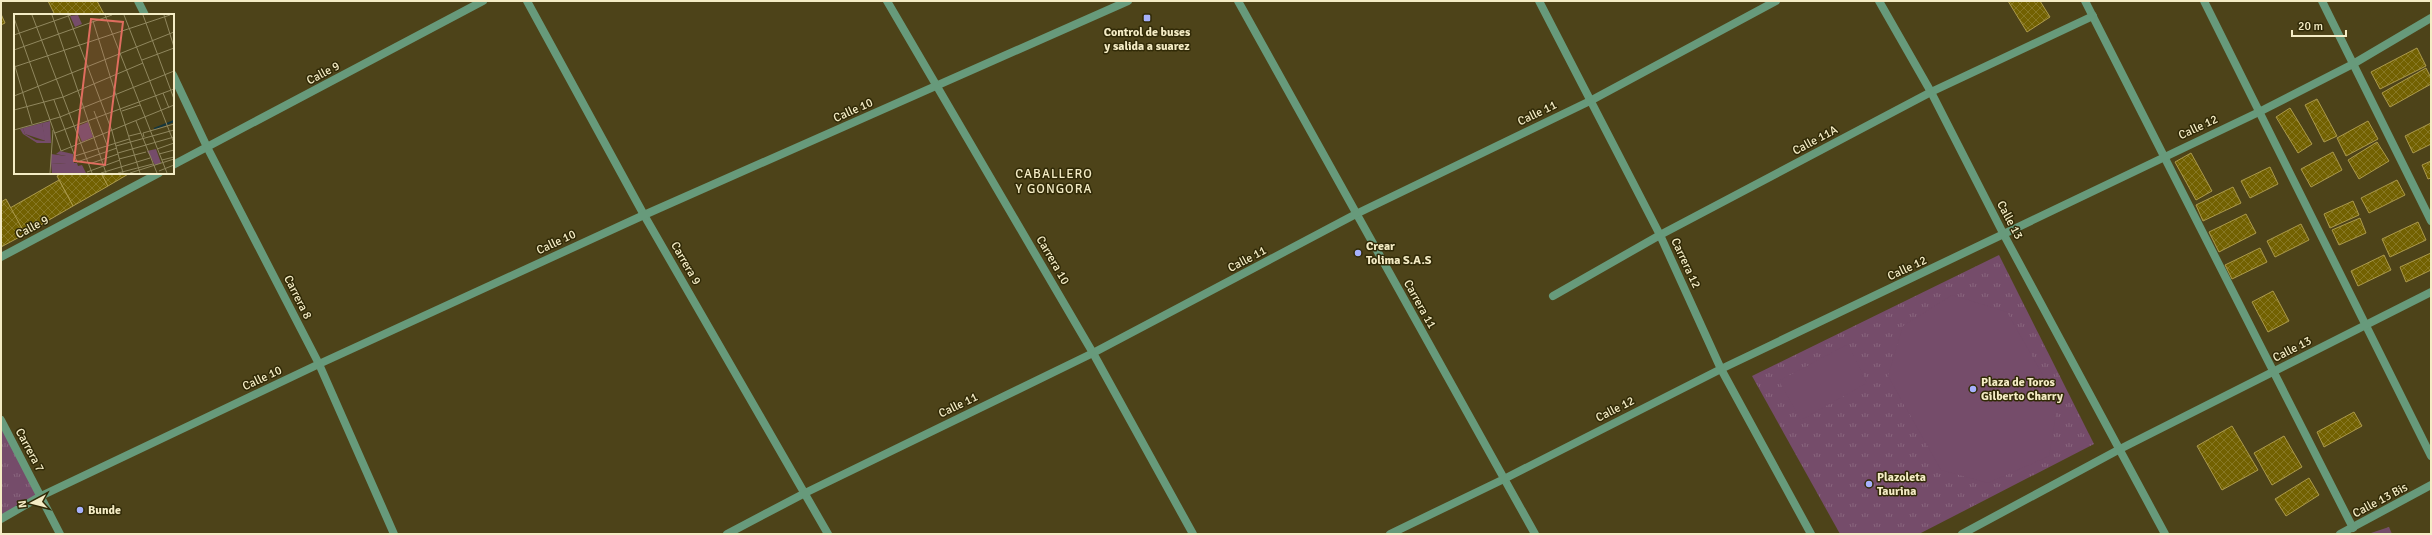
<svg xmlns="http://www.w3.org/2000/svg" width="2432" height="535" font-family="Signika,sans-serif">
<defs>
<pattern id="grass-tufts" width="24" height="20" patternUnits="userSpaceOnUse"><rect width="24" height="20" fill="#754c6a"/><path d="M3 7l-1-3M5 7V3M7 7l1-3M15 17l-1-3M17 17v-4M19 17l1-3" fill="none" stroke="#89667e"/></pattern>
<pattern id="forest-crowns" width="20" height="18" patternUnits="userSpaceOnUse"><rect width="20" height="18" fill="#754c6a"/><path d="M2 6a3 3 0 1 1 6 0M12 15a3 3 0 1 1 6 0" fill="none" stroke="#89667e"/></pattern>
<pattern id="building-cross-hatch" width="8" height="8" patternUnits="userSpaceOnUse"><rect width="8" height="8" fill="#726101"/><path d="M0 0l8 8M0 8l8-8" fill="none" stroke="#877825"/></pattern>
</defs>
<rect width="100%" height="100%" fill="#4d4319"/>
<g fill="url(#grass-tufts)">
<polygon points="1999,255 2094,444 1919,534 1840,534 1752,376"/>
<polygon points="1,420 41,496 1,519"/>
</g>
<polygon fill="url(#forest-crowns)" points="2389,527 2392,534 2368,534"/>
<g fill="#754c6a">
<polygon points="1952,295 2007,312 2058,402 2049,456 1988,483 1941,470 1888,376 1903,326"/>
<polygon points="1848,344 1867,383 1801,420 1779,381"/>
</g>
<g fill="url(#building-cross-hatch)" stroke="#ac9a4b">
<polygon points="48,1 97,1 104,14 55,15"/>
<polygon points="2008,1 2040,1 2050,17 2027,32"/>
<polygon points="1,14 5,23 1,25"/>
<polygon points="2417,48 2426,66 2380,89 2371,72"/>
<polygon points="2426,68 2431,78 2431,84 2390,107 2382,93"/>
<polygon points="2317,99 2337,136 2324,142 2305,105"/>
<polygon points="2290,108 2312,144 2298,153 2276,117"/>
<polygon points="2368,121 2378,139 2346,156 2337,138"/>
<polygon points="2431,123 2431,144 2413,153 2405,136"/>
<polygon points="2377,142 2389,161 2359,179 2348,160"/>
<polygon points="2333,152 2342,170 2311,187 2301,169"/>
<polygon points="2191,153 2212,191 2196,200 2175,162"/>
<polygon points="2431,161 2431,178 2428,179 2422,165"/>
<polygon points="2270,167 2278,184 2250,198 2241,181"/>
<polygon points="62,173 101,173 108,186 73,206 57,176"/>
<polygon points="101,173 130,173 108,186"/>
<polygon points="59,180 73,206 25,234 10,208"/>
<polygon points="2397,180 2405,195 2369,213 2361,198"/>
<polygon points="2233,187 2241,203 2203,221 2196,205"/>
<polygon points="6,199 25,234 1,247 1,202"/>
<polygon points="2353,201 2359,215 2330,228 2324,214"/>
<polygon points="2246,214 2256,233 2219,252 2209,232"/>
<polygon points="2360,218 2366,233 2339,245 2332,230"/>
<polygon points="2418,222 2426,240 2390,257 2382,239"/>
<polygon points="2301,224 2309,240 2275,257 2267,241"/>
<polygon points="2260,248 2267,262 2232,279 2225,265"/>
<polygon points="2431,253 2431,270 2406,282 2400,267"/>
<polygon points="2384,255 2391,270 2358,286 2351,271"/>
<polygon points="2273,291 2289,321 2268,332 2252,302"/>
<polygon points="2354,412 2362,426 2324,447 2317,432"/>
<polygon points="2232,426 2258,470 2222,490 2197,446"/>
<polygon points="2284,436 2302,467 2272,485 2254,453"/>
<polygon points="2309,478 2319,495 2286,516 2275,499"/>
</g>
<g fill="none" stroke-linecap="round" stroke-linejoin="round">
<polyline stroke="#679a7b" stroke-width="8" points="1,519 41,496"/>
<g stroke="#679a7b" stroke-width="8">
<polyline points="138,1 145,15"/>
<polyline points="527,1 644,215 828,534"/>
<polyline points="887,1 1093,353 1193,534"/>
<polyline points="1238,1 1535,534"/>
<polyline points="1539,1 1660,235 1721,369 1811,534"/>
<polyline points="1879,1 1931,92 2004,235 2165,534"/>
<polyline points="2085,1 2353,528"/>
<polyline points="2204,1 2431,456"/>
<polyline points="2322,1 2431,221"/>
<polyline points="173,75 207,147 319,364 394,534"/>
<polyline points="1553,296 1660,235 1931,92 2093,16"/>
<polyline points="1,420 60,534"/>
<polyline points="41,496 319,364 644,215 1128,1"/>
<polyline points="727,534 805,493 1093,353 1356,214 1590,101 1776,1"/>
<polyline points="1390,534 1504,479 1721,369 2259,112 2353,64 2431,18"/>
<polyline points="1962,534 2120,449 2431,292"/>
<polyline points="2340,534 2431,485"/>
</g>
<g stroke="#679a7b" stroke-width="8">
<polyline points="173,165 483,1"/>
<polyline points="1,257 159,173"/>
</g>
</g>
<g fill="#a6b1fc" stroke="#312a07" stroke-width="1.5">
<rect x="1143" y="14" width="8" height="8" rx="2"/>
<circle cx="1358" cy="253" r="4"/>
<circle cx="1973" cy="389" r="4"/>
<circle cx="1869" cy="484" r="4"/>
<circle cx="80" cy="510" r="4"/>
</g>
<g text-anchor="middle" stroke-width="3" stroke-linejoin="round" paint-order="stroke">
<g font-size="12" font-weight="bold" fill="#f4ecc5" stroke="#312a07" text-anchor="start">
<text x="1147" y="36" text-anchor="middle">Control de buses<tspan x="1147" dy="14">y salida a suarez</tspan></text>
<text x="1366" y="250">Crear<tspan x="1366" dy="14">Tolima S.A.S</tspan></text>
<text x="1981" y="386">Plaza de Toros<tspan x="1981" dy="14">Gilberto Charry</tspan></text>
<text x="1877" y="481">Plazoleta<tspan x="1877" dy="14">Taurina</tspan></text>
<text x="88" y="514">Bunde</text>
</g>
<g font-size="12" fill="#f4ecc5" stroke="#312a07">
<text transform="translate(323 73) rotate(-28)" y="4">Calle 9</text>
<text transform="translate(853 110) rotate(-24)" y="4">Calle 10</text>
<text transform="translate(1537 113) rotate(-26)" y="4">Calle 11</text>
<text transform="translate(2198 127) rotate(-25)" y="4">Calle 12</text>
<text transform="translate(1815 140) rotate(-28)" y="4">Calle 11A</text>
<text transform="translate(2010 220) rotate(62)" y="4">Calle 13</text>
<text transform="translate(32 227) rotate(-28)" y="4">Calle 9</text>
<text transform="translate(556 242) rotate(-25)" y="4">Calle 10</text>
<text transform="translate(1247 259) rotate(-28)" y="4">Calle 11</text>
<text transform="translate(1053 260) rotate(60)" y="4">Carrera 10</text>
<text transform="translate(686 263) rotate(60)" y="4">Carrera 9</text>
<text transform="translate(1686 263) rotate(65)" y="4">Carrera 12</text>
<text transform="translate(1907 268) rotate(-25)" y="4">Calle 12</text>
<text transform="translate(298 297) rotate(63)" y="4">Carrera 8</text>
<text transform="translate(1420 304) rotate(61)" y="4">Carrera 11</text>
<text transform="translate(2292 349) rotate(-27)" y="4">Calle 13</text>
<text transform="translate(262 378) rotate(-25)" y="4">Calle 10</text>
<text transform="translate(958 405) rotate(-26)" y="4">Calle 11</text>
<text transform="translate(1615 409) rotate(-27)" y="4">Calle 12</text>
<text transform="translate(30 450) rotate(62)" y="4">Carrera 7</text>
<text transform="translate(2380 500) rotate(-28)" y="4">Calle 13 Bis</text>
</g>
<g font-size="13" letter-spacing="1" fill="#f4ecc5" stroke="#312a07">
<text x="1054" y="178">CABALLERO<tspan x="1054" dy="15">Y GONGORA</tspan></text>
</g>
</g>
<g transform="translate(14 14)">
<rect width="160" height="160" fill="#4d4319"/>
<path d="M64 1 68 10 61 13 56 2ZM74 108 79 123 68 128 62 113ZM28 109 32 127 11 120 9 114ZM142 135 147 149 141 151 133 137ZM37 140 52 142V150L37 149Z" fill="#754c6a"/>
<path d="M36 107 37 129H23L9 120 6 115 9 114 11 120 22 126 31 127 28 109ZM46 137 59 140 60 149H63L64 152 68 151 72 159H38L37 149 52 150V142L42 140Z" fill="#754c6a"/>
<path fill="none" stroke="#15363e" stroke-width="2" d="M140 115 160 107"/>
<path fill="none" stroke="#90875e" stroke-width="1" d="M18 1 78 159M38 1 92 159M54 1 98 117 109 159M91 1 153 159M110 1 160 129M129 1 160 85M150 1 160 33M0 4 47 137 160 91M79 7 126 159M0 21 57 1M0 36 98 1M128 46 160 34M0 49 18 110M0 53 156 1M149 79 155 94M0 82 160 18M40 86 63 148 103 134M0 96 49 83 129 49M80 97 93 131M108 97 126 91M122 107 143 159M0 116 46 103 160 57M41 119 160 75M115 122 127 119M130 123 129 119 160 110M102 132 160 116M143 135 160 129M104 139 160 123M145 140 160 136M61 142 115 125M105 145 132 138M148 146 160 143M75 150 104 140M145 157 160 151M73 158 106 146M36 159 39 116M87 159 136 144M104 159 139 150M116 159 160 145"/>
<path fill="#e06d5f" fill-opacity="0.15" stroke="#e06d5f" stroke-width="2" d="M77 5 109 8 91 151 60 147Z"/>
<rect width="160" height="160" fill="none" stroke="#f4ecc5" stroke-width="2"/>
</g>
<rect width="2432" height="535" fill="none" stroke="#f4ecc5" stroke-width="4"/>
<g transform="translate(32 503) rotate(263)" stroke="#312a07" stroke-width="3" paint-order="stroke">
<path d="M0-3L7 15L0 10L-7 15Z" fill="#f4ecc5"/>
<text y="-6" font-size="11" font-weight="bold" text-anchor="middle" fill="#f4ecc5">N</text>
</g>
<path d="M2292 30v6h54v-6" fill="none" stroke="#f4ecc5" stroke-width="2"/>
<text x="2298" y="30" font-size="12" fill="#f4ecc5" stroke="#312a07" stroke-width="3" paint-order="stroke">20 m</text>
</svg>
